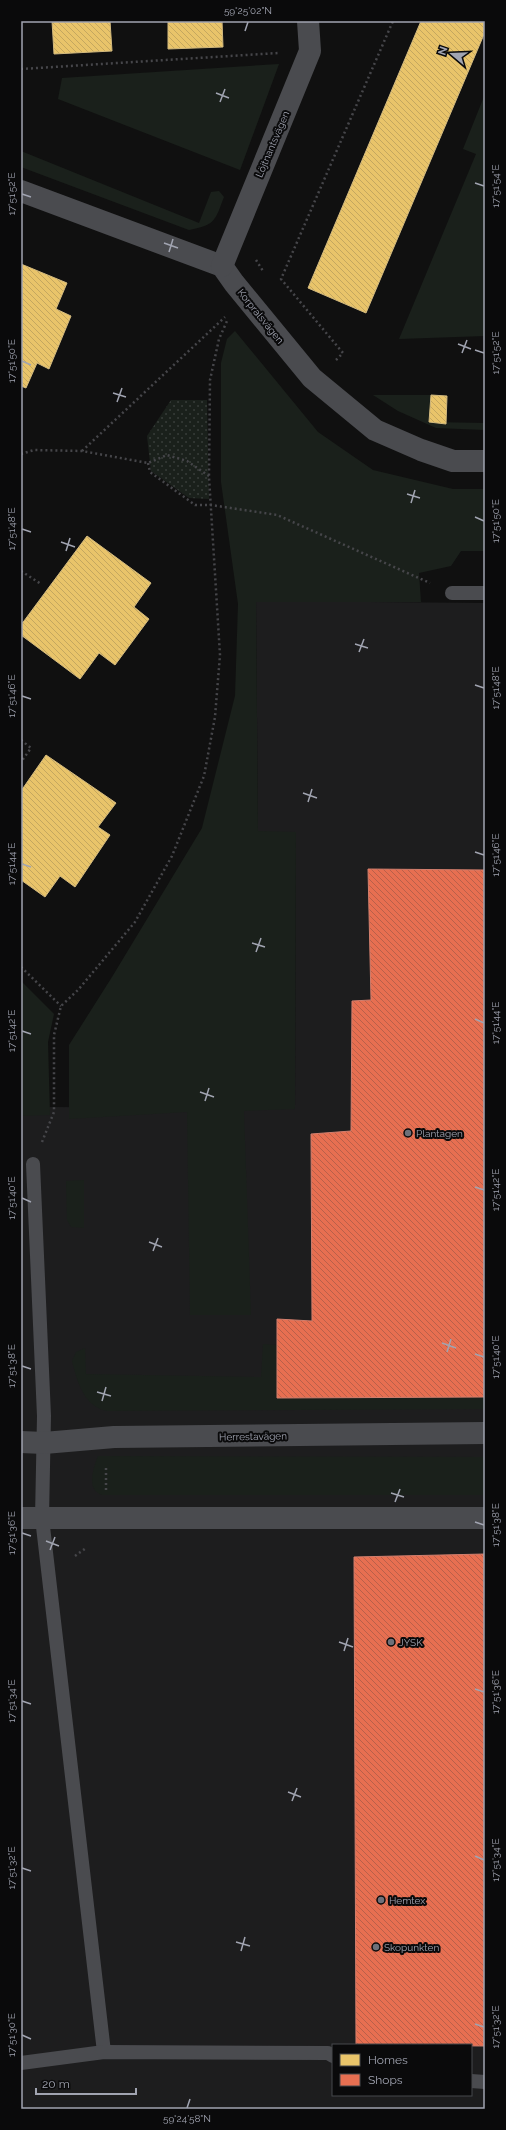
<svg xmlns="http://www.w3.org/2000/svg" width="506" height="2130" font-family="Raleway,sans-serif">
<defs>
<pattern id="park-dots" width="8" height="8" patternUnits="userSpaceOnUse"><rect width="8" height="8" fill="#1a201b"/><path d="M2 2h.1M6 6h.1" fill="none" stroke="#383d3a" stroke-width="1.8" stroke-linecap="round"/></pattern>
<pattern id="homes-back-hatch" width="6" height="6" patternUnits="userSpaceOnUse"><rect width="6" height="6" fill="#e9c46a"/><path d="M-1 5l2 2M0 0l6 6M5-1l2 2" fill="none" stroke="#c4a75f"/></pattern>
<pattern id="shops-back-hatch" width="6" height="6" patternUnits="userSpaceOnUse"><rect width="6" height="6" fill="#e76f51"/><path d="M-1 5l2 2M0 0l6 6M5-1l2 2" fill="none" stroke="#b9604a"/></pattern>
</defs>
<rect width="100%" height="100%" fill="#101010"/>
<path fill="#1d1d1e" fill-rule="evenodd" d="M256 601 485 603V2109H21V1109L51 1107 295 1109 296 832H258ZM333 2045H471V2095H333Z"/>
<g fill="#1a201b">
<polygon points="279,64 240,170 58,99 62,78"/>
<polygon points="485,94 485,336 399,339 476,154 463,149"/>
<path d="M21 151 199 223 211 192 219 191 224 197C215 220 216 225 189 230L21 167Z"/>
<polygon points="235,331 318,432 373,470 453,489 485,489 485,551 461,551 451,566 419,573 421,602 256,602 258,831 296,832 295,1109 244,1111 251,1315 190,1315 187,1112 69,1119 69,1045 112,977 202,828 235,696 238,604 221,482 221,363 227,339"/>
<polygon points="373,395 431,395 430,422 485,423 485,430 436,428 398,411"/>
<polygon points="21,981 54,1014 48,1042 50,1115 21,1116"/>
<polygon points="84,1180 84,1228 71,1227 67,1220 66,1181"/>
<path d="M263 1344 277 1345V1398L485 1397V1409L107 1411C84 1407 77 1381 72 1361L76 1352 85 1348 86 1374 261 1377Z"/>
<path d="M98 1456 485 1457V1495H102C86 1490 93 1469 98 1456Z"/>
</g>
<polygon fill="url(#park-dots)" points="171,400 207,400 209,499 189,498 151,471 147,436"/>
<g fill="url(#homes-back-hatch)" stroke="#d3ba7f">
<polygon points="52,21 110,21 112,51 54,54"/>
<polygon points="168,21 222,21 223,47 168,49"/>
<polygon points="421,21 485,21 485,32 366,313 308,288"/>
<polygon points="21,264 67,283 56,309 71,316 49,369 37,363 26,388 21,386"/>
<polygon points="431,395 447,396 446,424 429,422"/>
<polygon points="87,536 151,583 134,607 149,619 115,665 99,653 80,679 21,635 21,625"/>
<polygon points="46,755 116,803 98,827 110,835 75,887 60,876 45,897 21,880 21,791"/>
</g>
<g fill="url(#shops-back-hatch)" stroke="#d27f6e">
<polygon points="368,869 485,870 485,1397 277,1398 277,1319 312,1321 311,1134 351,1131 352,1001 371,1000"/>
<polygon points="485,1554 485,2046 356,2045 354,1557"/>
</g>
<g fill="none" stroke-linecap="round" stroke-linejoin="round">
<g stroke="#46464a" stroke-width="2.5" stroke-dasharray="2 3" stroke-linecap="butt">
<polyline points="21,69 278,53"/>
<polyline points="256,260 263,271"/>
<polyline points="336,360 343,353 281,279 393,21"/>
<polyline points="82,451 225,317"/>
<polyline points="21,454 34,450 82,451 148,463 167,455 187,461 209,476"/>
<polyline points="148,463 150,472 195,505 211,505 277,515 430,583"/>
<polyline points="21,571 41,584"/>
<polyline points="21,740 31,748 21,762"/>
<polyline points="21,967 61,1006"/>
<polyline points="42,1142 54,1112 54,1035 61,1006 78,990 135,922 172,856 204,776 215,717 220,655 209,477 210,380 219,339 227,321"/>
<polyline points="106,1490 106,1467"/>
<polyline points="75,1556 86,1548"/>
</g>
<g stroke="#4a4b4f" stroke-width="14">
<polyline points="452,593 485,593"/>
<polyline points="33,1164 44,1416 42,1518 104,2052"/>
<polyline points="21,2063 104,2052 328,2053 333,2056"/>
<polyline points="471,2081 485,2082"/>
</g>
<g stroke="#4a4b4f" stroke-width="22">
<polyline points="21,191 222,266 234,283 312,378 375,430 421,450 453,461 485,461"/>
<polyline points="222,266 310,51 308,21"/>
<polyline points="21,1442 44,1443 114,1437 485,1433"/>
<polyline points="21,1518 485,1518"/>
</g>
</g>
<path fill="none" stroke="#a1a4b1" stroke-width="1.5" d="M245 31 248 22M216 93 229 98M220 102 225 89M475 183 484 186M22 194 31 197M164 243 178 248M169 252 173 239M458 344 471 349M475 350 484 353M462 353 467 340M22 361 31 365M113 393 126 397M117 402 122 388M407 494 420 498M411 503 415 490M475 517 484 521M22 529 31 532M61 542 75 547M66 551 70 538M355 644 368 648M359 652 364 639M475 685 484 688M22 696 31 699M303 793 317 798M308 802 312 789M475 852 484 855M22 864 31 867M252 943 265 947M256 952 261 938M475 1019 484 1023M22 1031 31 1034M200 1092 214 1097M205 1101 209 1088M475 1187 484 1190M22 1198 31 1202M149 1242 162 1247M153 1251 158 1238M442 1343 456 1348M447 1352 451 1339M475 1354 484 1357M22 1366 31 1369M97 1392 111 1396M102 1401 106 1387M391 1493 404 1497M395 1502 400 1489M475 1522 484 1525M22 1533 31 1536M46 1541 59 1546M50 1550 55 1537M339 1642 353 1647M344 1651 348 1638M475 1689 484 1692M22 1701 31 1704M288 1792 301 1797M292 1801 297 1788M475 1856 484 1860M22 1868 31 1871M236 1942 250 1946M241 1951 245 1937M475 2024 484 2027M22 2035 31 2039M187 2108 190 2099"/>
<g fill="#6e7079" stroke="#0a0a0b" stroke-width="1.5">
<circle cx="408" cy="1133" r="4"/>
<circle cx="391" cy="1642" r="4"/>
<circle cx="381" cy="1900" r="4"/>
<circle cx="376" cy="1947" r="4"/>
</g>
<g text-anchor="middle" stroke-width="4" stroke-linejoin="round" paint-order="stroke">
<g font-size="10" fill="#a1a4b1" stroke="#0a0a0b">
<text transform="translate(272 144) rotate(-67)" y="4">Löjtnantsvägen</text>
<text transform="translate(261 316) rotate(51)" y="4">Korpralsvägen</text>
<text transform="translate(253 1436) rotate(-1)" y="4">Herrestavägen</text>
</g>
<g font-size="10" fill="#a1a4b1" stroke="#0a0a0b" text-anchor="start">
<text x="416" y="1137">Plantagen</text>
<text x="399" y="1646">JYSK</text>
<text x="389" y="1904">Hemtex</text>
<text x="384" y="1951">Skopunkten</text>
</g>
</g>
<rect width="506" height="2130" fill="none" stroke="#0a0a0b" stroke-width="44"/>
<rect x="332" y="2044" width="140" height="52" fill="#0a0a0b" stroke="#46484d"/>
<rect x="340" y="2054" width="20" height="12" fill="#e9c46a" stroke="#46484d"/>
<text x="368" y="2064" font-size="12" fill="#a1a4b1">Homes</text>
<rect x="340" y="2074" width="20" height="12" fill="#e76f51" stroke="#46484d"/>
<text x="368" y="2084" font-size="12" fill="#a1a4b1">Shops</text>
<g transform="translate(452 54) rotate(289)" stroke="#0a0a0b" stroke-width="3" paint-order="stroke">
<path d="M0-3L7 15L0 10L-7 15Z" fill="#a1a4b1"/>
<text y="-6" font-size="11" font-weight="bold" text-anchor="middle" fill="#a1a4b1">N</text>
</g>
<path d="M36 2088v6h100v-6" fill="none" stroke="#a1a4b1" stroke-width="2"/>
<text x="42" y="2088" font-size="12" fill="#a1a4b1" stroke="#0a0a0b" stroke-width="3" paint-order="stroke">20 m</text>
<rect x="22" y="22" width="462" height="2086" fill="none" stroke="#a1a4b1" stroke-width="1.5"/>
<g font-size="10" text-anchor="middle" fill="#a1a4b1">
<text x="248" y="14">59°25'02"N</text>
<text transform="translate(495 186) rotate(-90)" y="4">17°51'54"E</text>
<text transform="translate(11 194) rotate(-90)" y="4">17°51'52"E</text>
<text transform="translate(495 353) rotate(-90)" y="4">17°51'52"E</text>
<text transform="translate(11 361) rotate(-90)" y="4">17°51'50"E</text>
<text transform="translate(495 521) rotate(-90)" y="4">17°51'50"E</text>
<text transform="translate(11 529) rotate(-90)" y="4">17°51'48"E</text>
<text transform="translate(495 688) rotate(-90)" y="4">17°51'48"E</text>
<text transform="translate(11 696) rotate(-90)" y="4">17°51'46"E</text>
<text transform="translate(495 855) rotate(-90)" y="4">17°51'46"E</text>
<text transform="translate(11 864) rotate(-90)" y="4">17°51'44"E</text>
<text transform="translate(495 1023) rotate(-90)" y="4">17°51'44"E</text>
<text transform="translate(11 1031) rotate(-90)" y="4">17°51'42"E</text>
<text transform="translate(495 1190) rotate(-90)" y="4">17°51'42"E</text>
<text transform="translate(11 1198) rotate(-90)" y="4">17°51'40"E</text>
<text transform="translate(495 1357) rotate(-90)" y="4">17°51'40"E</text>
<text transform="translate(11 1366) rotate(-90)" y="4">17°51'38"E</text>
<text transform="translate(495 1525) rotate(-90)" y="4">17°51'38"E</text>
<text transform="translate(11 1533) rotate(-90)" y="4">17°51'36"E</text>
<text transform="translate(495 1692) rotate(-90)" y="4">17°51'36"E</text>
<text transform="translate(11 1701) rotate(-90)" y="4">17°51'34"E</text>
<text transform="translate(495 1860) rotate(-90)" y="4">17°51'34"E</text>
<text transform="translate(11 1868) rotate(-90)" y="4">17°51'32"E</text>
<text transform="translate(495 2027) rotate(-90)" y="4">17°51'32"E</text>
<text transform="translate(11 2035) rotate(-90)" y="4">17°51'30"E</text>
<text x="187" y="2122">59°24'58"N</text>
</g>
</svg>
